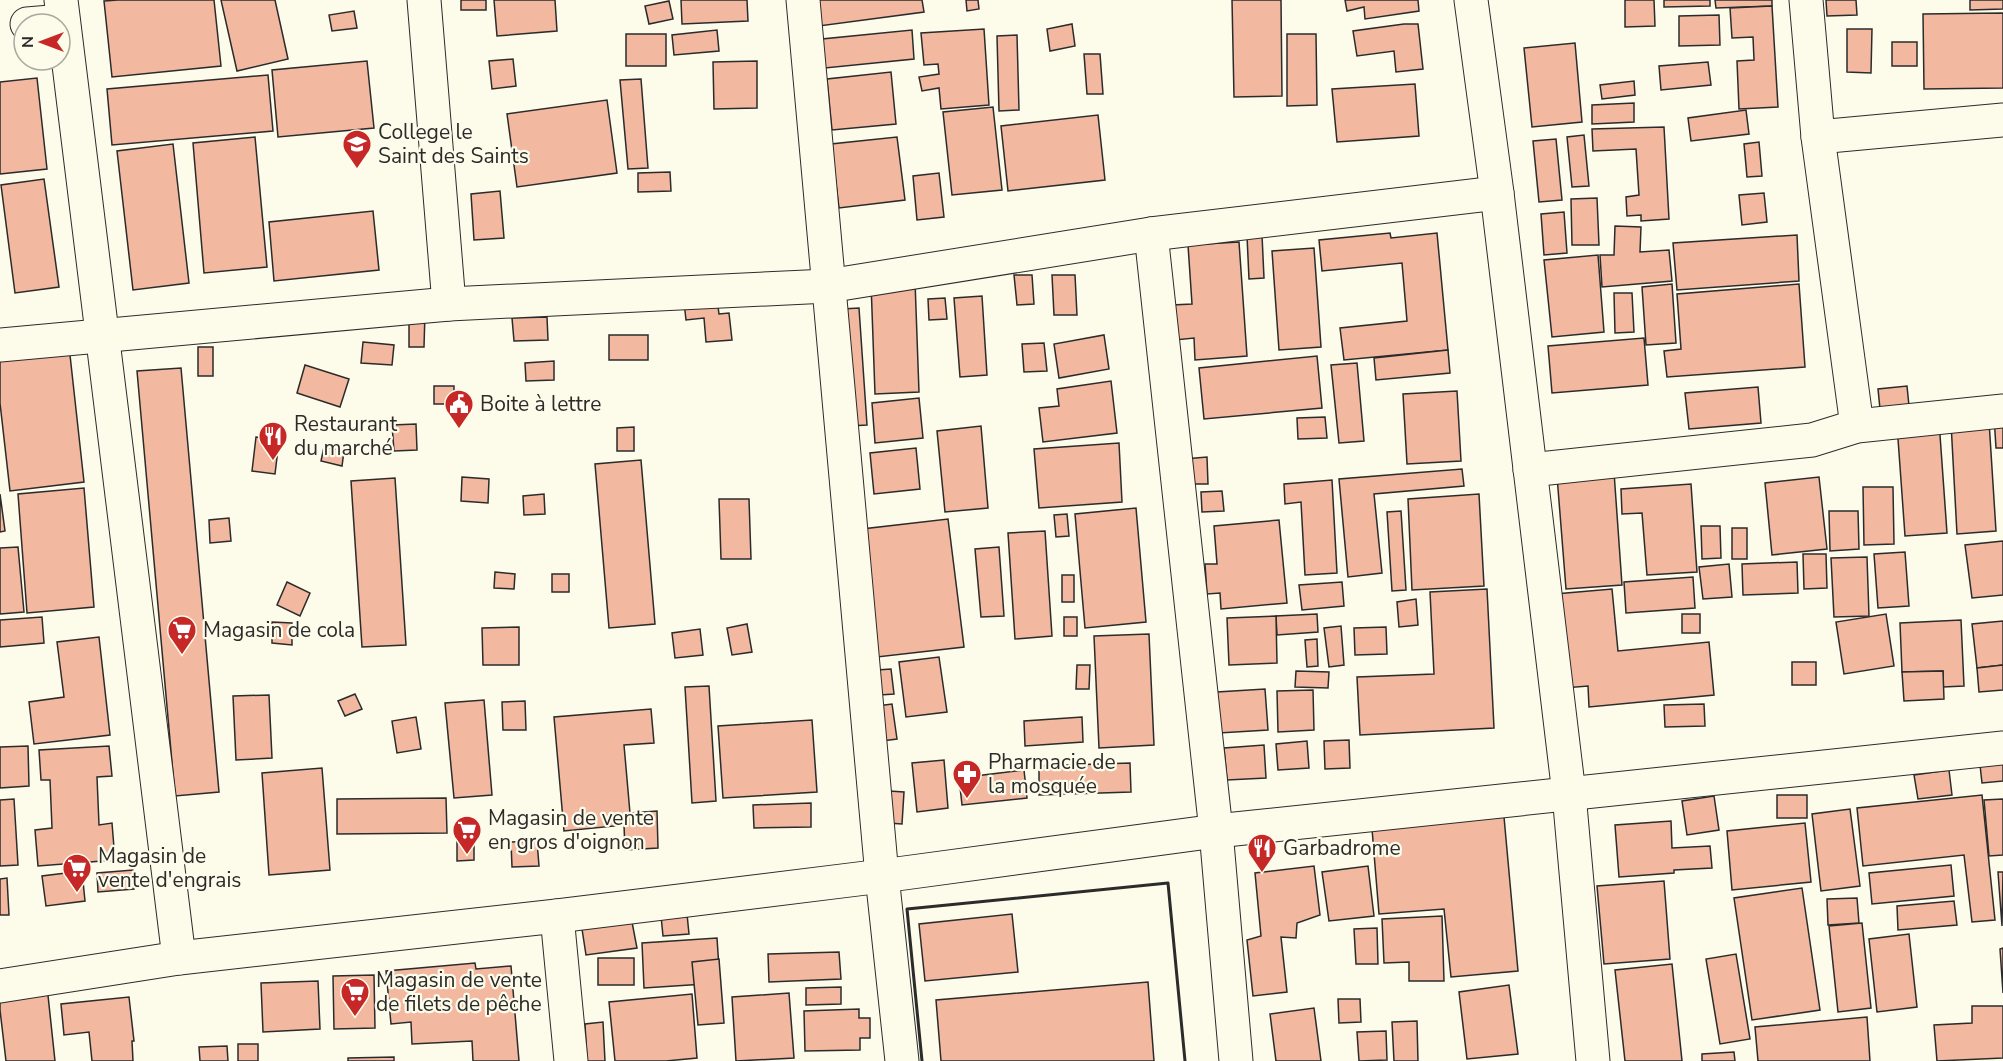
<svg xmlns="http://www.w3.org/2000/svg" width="2003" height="1061" font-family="'Nunito Sans',sans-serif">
<rect width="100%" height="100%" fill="#fdfbea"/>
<g fill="#f2b8a0" stroke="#2b2b2b" stroke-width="1.5">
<polygon points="118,0 214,0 221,66 112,77 104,1"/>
<polygon points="221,0 275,0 288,59 237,71"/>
<rect x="461" y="0" width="25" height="10"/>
<polygon points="494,0 555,0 557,31 497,36"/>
<polygon points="681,0 747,0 748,21 682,24"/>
<polygon points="816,0 922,0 924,12 819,26"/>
<polygon points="966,0 978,0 979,9 967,11"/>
<polygon points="1232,0 1281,0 1282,96 1234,97"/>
<polygon points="1345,0 1418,0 1419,11 1365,19 1364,7 1347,11"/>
<polygon points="1625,0 1654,0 1655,26 1625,27"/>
<polygon points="1664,0 1710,0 1710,6 1664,7"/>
<polygon points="1715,0 1772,0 1772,6 1716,8"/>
<polygon points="1826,0 1856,0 1857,15 1827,16"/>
<polygon points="1970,0 2003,0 2003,9 1970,10"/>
<polygon points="669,1 673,19 649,24 645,6"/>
<polygon points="1772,6 1778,107 1739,109 1737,61 1754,60 1753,37 1732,38 1730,8"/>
<polygon points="354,11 357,28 332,31 329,15"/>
<polygon points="2003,13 2003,88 1924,89 1923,14"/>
<polygon points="1719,15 1720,45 1679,46 1679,16"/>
<polygon points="1072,24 1075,46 1050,51 1047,29"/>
<polygon points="1404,24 1418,24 1423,69 1396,72 1394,51 1357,56 1353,31"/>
<polygon points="984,29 989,105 941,109 939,88 922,91 919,77 939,74 938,64 924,65 921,33"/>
<polygon points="1847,29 1872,29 1871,73 1847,72"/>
<polygon points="717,30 719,51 674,55 672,35"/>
<polygon points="912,30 914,59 825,68 822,39"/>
<rect x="626" y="34" width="40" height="32"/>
<polygon points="1287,34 1316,34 1317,105 1287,106"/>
<polygon points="1017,35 1019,110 999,111 997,36"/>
<rect x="1892" y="42" width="25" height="24"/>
<polygon points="1575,43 1582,122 1532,127 1524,48"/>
<polygon points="1084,54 1100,54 1103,94 1087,94"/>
<polygon points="513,59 516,86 492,89 489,61"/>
<polygon points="367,61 374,128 278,137 272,70"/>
<polygon points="757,61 757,108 714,109 713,62"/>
<polygon points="1708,62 1711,85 1661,90 1659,66"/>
<polygon points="891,72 896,124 832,130 827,79"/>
<polygon points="268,75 273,131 112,145 107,89"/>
<polygon points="37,78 47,169 0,174 0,82"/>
<polygon points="641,79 648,168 628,169 620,80"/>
<polygon points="1634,81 1635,95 1602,99 1600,85"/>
<polygon points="1415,84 1419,136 1337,142 1332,89"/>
<polygon points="607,100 617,173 517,187 507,114"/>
<polygon points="1634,103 1634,122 1592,124 1592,105"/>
<polygon points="993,107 1002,190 952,195 943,112"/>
<polygon points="1746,110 1749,134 1691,141 1688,118"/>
<polygon points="1098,115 1105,180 1008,191 1001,126"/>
<polygon points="1664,127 1669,219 1641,221 1641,215 1627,216 1626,197 1639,195 1636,149 1593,151 1592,129"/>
<polygon points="1584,135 1589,186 1572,187 1567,137"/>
<polygon points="255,137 267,267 204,273 193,143"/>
<polygon points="897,137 905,200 839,208 831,144"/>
<polygon points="1556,139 1562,200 1539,202 1533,141"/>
<polygon points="1759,142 1762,176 1747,177 1744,144"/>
<polygon points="173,144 189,283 133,290 117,151"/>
<polygon points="670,172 671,191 638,192 638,173"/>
<polygon points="939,173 944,217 917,220 913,176"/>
<polygon points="44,179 59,287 15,293 1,185"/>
<polygon points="500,191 504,238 474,240 471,194"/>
<polygon points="1764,193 1767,222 1742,225 1739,195"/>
<polygon points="1597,198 1599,245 1572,245 1571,199"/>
<polygon points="373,211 379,270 274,281 269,222"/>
<polygon points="1564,212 1567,253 1544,255 1541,214"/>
<polygon points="1615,226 1641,227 1640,252 1669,250 1672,281 1602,287 1600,255 1614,255"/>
<polygon points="1390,233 1391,238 1437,233 1448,350 1344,360 1340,328 1407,321 1402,263 1322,271 1319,240"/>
<polygon points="1262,235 1264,278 1249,279 1247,236"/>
<polygon points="1797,235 1799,281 1677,290 1673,243"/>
<polygon points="1239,242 1247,356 1195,360 1194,338 1175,340 1172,305 1192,304 1188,245"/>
<polygon points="1314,248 1321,347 1279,350 1272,251"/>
<polygon points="1598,255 1604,332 1552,337 1544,260"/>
<polygon points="1014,275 1032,275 1034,304 1017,305"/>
<polygon points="1052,275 1075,275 1077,315 1054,315"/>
<polygon points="915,281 919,392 875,394 871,283"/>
<polygon points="1672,284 1676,343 1646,345 1642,287"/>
<polygon points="1799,284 1805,367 1667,377 1664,351 1681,349 1677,294"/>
<polygon points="1614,293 1632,293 1634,332 1615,333"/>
<polygon points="982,296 987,375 960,377 954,298"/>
<polygon points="945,298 947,319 929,320 928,299"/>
<polygon points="717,299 719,314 729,313 732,340 706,342 704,318 686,320 684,302"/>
<polygon points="859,308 867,425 850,426 842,309"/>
<polygon points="409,313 425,313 424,347 409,347"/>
<polygon points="547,317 548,340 514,341 512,318"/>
<rect x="609" y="335" width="39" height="25"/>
<polygon points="1104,335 1109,369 1059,378 1054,344"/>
<polygon points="1644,338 1648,385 1552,393 1548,346"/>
<polygon points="363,342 394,345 392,365 361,363"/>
<polygon points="1044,343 1047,371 1024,372 1022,344"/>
<polygon points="69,346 84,482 10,491 0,403 0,354"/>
<rect x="198" y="347" width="15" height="29"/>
<polygon points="1448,350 1450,373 1376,380 1374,358"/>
<polygon points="1317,356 1322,408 1204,419 1199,368"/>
<polygon points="554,361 554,380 526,381 525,363"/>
<polygon points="1357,363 1364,441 1339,443 1331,365"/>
<polygon points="305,365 349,379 340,407 297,393"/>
<polygon points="181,368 219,792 175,796 137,371"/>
<polygon points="1111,381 1117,433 1043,442 1039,408 1059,406 1057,389"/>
<rect x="434" y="386" width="20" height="18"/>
<polygon points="1907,386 1909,406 1880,409 1878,389"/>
<polygon points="1758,387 1761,423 1689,429 1685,393"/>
<polygon points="1457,391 1461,461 1407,464 1403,394"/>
<polygon points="919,398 923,438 875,443 872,403"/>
<polygon points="1994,416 2003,416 2003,448 1996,448"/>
<polygon points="1325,417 1327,438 1298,439 1297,418"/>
<polygon points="1939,421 1947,533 1905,536 1897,425"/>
<polygon points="1989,421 1996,531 1957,534 1951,423"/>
<polygon points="416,424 417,450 394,451 392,425"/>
<polygon points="981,426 988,508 945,512 937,431"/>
<polygon points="634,427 634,451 617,451 617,428"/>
<polygon points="256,437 279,441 275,474 252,471"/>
<polygon points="1119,443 1122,502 1039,508 1034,449"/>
<polygon points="324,447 344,451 342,466 321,461"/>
<polygon points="916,448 920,489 874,494 870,453"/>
<polygon points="1207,457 1208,484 1184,484 1184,459"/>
<polygon points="641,460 655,624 609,628 595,464"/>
<polygon points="1462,469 1464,486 1374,494 1382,573 1348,577 1339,479"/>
<polygon points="1614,472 1622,585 1566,589 1557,476"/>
<polygon points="462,477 489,479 488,503 461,501"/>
<polygon points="1819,477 1827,549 1772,555 1765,483"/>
<polygon points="395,478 406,645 362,647 351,481"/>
<polygon points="1332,480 1337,573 1305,575 1301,502 1285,504 1284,484"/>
<polygon points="1691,484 1697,572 1647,575 1642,513 1622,514 1621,489"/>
<polygon points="1863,487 1893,487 1894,544 1864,545"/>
<polygon points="84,488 94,607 27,613 18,494"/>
<polygon points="1222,491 1224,511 1202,512 1201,492"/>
<polygon points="0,494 5,531 0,532"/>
<polygon points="544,494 545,514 524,515 523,496"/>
<polygon points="1479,494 1484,586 1412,590 1408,499"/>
<polygon points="719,499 749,499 751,559 721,559"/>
<polygon points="1136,508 1146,622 1085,628 1075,514"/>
<polygon points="1401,511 1406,590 1392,591 1387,512"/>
<polygon points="1829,511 1858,511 1859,549 1830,551"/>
<polygon points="1067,514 1069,536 1056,537 1054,515"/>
<polygon points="229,518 231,541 210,543 209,520"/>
<polygon points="948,519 964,647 877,657 862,529"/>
<polygon points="1279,520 1287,603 1221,609 1220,593 1207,594 1205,564 1217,564 1214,526"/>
<polygon points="1701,526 1720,526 1721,558 1702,559"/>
<rect x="1732" y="528" width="15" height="31"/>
<polygon points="1045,531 1052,636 1015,639 1008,533"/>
<polygon points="2003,541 2003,595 1972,598 1965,545"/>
<polygon points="18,547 24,612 0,614 0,548"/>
<polygon points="999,547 1004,616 981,617 975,549"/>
<polygon points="1905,552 1909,606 1878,608 1874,554"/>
<polygon points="1803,554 1826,554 1827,588 1804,589"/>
<polygon points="1867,557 1869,616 1834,617 1831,558"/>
<polygon points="1797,562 1798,593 1743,595 1742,564"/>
<polygon points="1729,564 1732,597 1703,599 1699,567"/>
<polygon points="495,572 515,574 514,589 494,588"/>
<rect x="552" y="574" width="17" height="18"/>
<rect x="1062" y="575" width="12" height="27"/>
<polygon points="1693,577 1695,608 1626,613 1624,582"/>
<polygon points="287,582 310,593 300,616 277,605"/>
<polygon points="1342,582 1344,606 1302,610 1299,585"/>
<polygon points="1487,589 1494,728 1360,735 1357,677 1434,674 1430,592"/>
<polygon points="1612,589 1618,651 1709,642 1714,695 1589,707 1588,686 1564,688 1555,594"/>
<polygon points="1416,599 1418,625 1399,627 1397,602"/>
<polygon points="1317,614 1318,632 1277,635 1276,616"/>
<rect x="1682" y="614" width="18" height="19"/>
<polygon points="1886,614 1894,666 1844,674 1836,622"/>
<polygon points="1276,616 1277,663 1229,665 1227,618"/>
<polygon points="42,617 44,643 0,647 0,620"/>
<rect x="1064" y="617" width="13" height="19"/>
<polygon points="1961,620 1964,686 1943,687 1943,671 1902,672 1900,623"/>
<polygon points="2003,621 2003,665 1977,668 1972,624"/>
<polygon points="272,622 292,623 292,645 272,643"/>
<polygon points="747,624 752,652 732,655 727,628"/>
<polygon points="1341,626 1344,665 1329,667 1324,628"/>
<polygon points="519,627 519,665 483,665 482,628"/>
<polygon points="1386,627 1387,654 1355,655 1354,628"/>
<polygon points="700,629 703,655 675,658 672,633"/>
<polygon points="1149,634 1154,745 1099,748 1094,636"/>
<polygon points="99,637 110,735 34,744 29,702 64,697 57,642"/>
<polygon points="1317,639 1318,666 1307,667 1305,640"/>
<polygon points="939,657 947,712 906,717 899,662"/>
<rect x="1792" y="662" width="24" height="23"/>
<polygon points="1077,665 1090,665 1089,689 1076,689"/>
<polygon points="2003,665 2003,690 1979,692 1977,668"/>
<polygon points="891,669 894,694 880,695 877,670"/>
<polygon points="1296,671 1329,672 1328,688 1295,687"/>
<polygon points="1943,671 1944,699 1904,701 1902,672"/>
<polygon points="709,686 716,801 692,803 685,687"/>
<polygon points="1265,689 1268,730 1219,733 1217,692"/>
<polygon points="1313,690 1314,730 1278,732 1277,691"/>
<polygon points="355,694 362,709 345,716 338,701"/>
<polygon points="269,695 272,758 236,760 233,696"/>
<polygon points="484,700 492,795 454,798 445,703"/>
<polygon points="525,701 526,730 503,730 502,702"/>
<polygon points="892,704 897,739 882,741 877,706"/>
<polygon points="1704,704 1705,726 1665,727 1664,705"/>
<polygon points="651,709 654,743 624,745 630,813 657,811 658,848 625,850 624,825 564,831 554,717"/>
<polygon points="416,717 421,749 397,753 392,721"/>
<polygon points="1082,717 1083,742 1025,746 1024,721"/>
<polygon points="812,720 817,792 723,798 718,726"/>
<polygon points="1349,740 1350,768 1325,769 1324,741"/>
<polygon points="1307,741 1309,768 1278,770 1276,744"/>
<polygon points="1264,745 1266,778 1227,780 1224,748"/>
<polygon points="28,746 29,786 0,788 0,747"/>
<polygon points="109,746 112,776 97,777 99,825 112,823 115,860 38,866 35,830 52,828 50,780 41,780 39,750"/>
<polygon points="944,760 948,808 917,812 912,763"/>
<polygon points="1130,763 1131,792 1039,795 1039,766"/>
<polygon points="2003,763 2003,781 1982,783 1980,765"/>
<polygon points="322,768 330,870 269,875 262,773"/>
<polygon points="1024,770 1027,798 962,805 959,778"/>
<polygon points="1949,770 1952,795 1918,799 1914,775"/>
<polygon points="889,791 904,792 902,824 887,823"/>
<rect x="1777" y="795" width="30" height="23"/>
<polygon points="1982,795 1995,920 1972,922 1964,855 1863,866 1857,808"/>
<polygon points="1714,796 1719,830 1687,835 1682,801"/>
<polygon points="446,798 447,833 337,834 337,799"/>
<polygon points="14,799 18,865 0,866 0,800"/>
<polygon points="2003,799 2003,855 1989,856 1984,800"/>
<polygon points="811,803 811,827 754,828 753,805"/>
<polygon points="1850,809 1860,886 1821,891 1812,814"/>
<polygon points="1504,817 1518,971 1451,977 1444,909 1379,914 1372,829"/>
<polygon points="1671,821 1672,848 1710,846 1712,868 1674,870 1674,873 1619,877 1615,825"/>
<polygon points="1805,823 1811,882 1732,890 1727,831"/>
<polygon points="457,833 474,833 474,860 457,861"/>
<polygon points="537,841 539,866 512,867 511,842"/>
<polygon points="1951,865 1954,896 1872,904 1869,873"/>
<polygon points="1314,866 1320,915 1297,923 1296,938 1281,937 1287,992 1253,996 1247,940 1261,936 1255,873"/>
<polygon points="1368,866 1374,916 1329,921 1322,872"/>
<polygon points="133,870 134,889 98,892 97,873"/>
<polygon points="82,871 85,901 46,906 42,876"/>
<polygon points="1998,872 2003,872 2002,926"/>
<polygon points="7,878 9,915 0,915 0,879"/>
<polygon points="1664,881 1670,959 1604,964 1597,886"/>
<polygon points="1802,888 1820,1010 1752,1020 1734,898"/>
<polygon points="1857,898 1859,923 1828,925 1827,899"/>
<polygon points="1954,901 1957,925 1898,930 1897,906"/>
<polygon points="687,914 689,934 663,936 661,916"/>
<polygon points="1012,914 1018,972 925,981 919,924"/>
<polygon points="1442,916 1444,981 1409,981 1409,962 1384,963 1382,919"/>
<polygon points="632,922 637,948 586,955 582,929"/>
<polygon points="1862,923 1871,1008 1838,1012 1829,926"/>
<polygon points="1377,928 1378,964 1356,964 1354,929"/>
<polygon points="1909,934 1917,1007 1877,1012 1869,939"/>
<polygon points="717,938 720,983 644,988 642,943"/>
<polygon points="2003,948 2003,993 2000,949"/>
<polygon points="839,952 841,979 769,982 768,954"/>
<polygon points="1736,954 1750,1039 1720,1044 1706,959"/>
<rect x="598" y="958" width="36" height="27"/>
<polygon points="719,959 724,1023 698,1025 692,962"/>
<polygon points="475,963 476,969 511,966 519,1061 473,1061 472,1041 412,1044 411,1022 391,1024 386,971"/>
<polygon points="1672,964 1682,1061 1625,1061 1615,970"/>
<polygon points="374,975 375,1028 334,1029 333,976"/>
<polygon points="318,981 320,1029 263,1032 261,983"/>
<polygon points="1148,982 1154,1061 941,1061 936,1000"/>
<polygon points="1509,985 1518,1054 1467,1059 1459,992"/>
<polygon points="47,986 55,1061 6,1061 0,1010 0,991"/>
<polygon points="841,987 841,1004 806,1005 806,988"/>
<polygon points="789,993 794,1058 736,1061 732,997"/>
<polygon points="692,994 697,1058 666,1061 615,1061 609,1002"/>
<polygon points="129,997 134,1041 132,1041 133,1061 92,1061 89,1032 64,1035 61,1004"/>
<polygon points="1338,999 1360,999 1361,1022 1339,1023"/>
<polygon points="1972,1006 2003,1006 2003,1058 1937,1061 1934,1025 1972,1023"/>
<polygon points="1314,1008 1321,1061 1276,1061 1270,1014"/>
<polygon points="859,1009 859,1018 870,1018 870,1038 860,1038 860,1050 805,1051 804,1011"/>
<polygon points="1867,1017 1870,1061 1758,1061 1755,1027"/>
<polygon points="1417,1021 1418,1061 1394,1061 1392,1022"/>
<polygon points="603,1022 605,1061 587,1061 585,1024"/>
<polygon points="1386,1031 1387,1060 1359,1061 1357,1032"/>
<rect x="238" y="1044" width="20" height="17"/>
<polygon points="227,1046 228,1061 200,1061 199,1047"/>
<polygon points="1734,1052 1735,1061 1702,1061 1702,1054"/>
<polygon points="394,1057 394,1061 348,1061 348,1058"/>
</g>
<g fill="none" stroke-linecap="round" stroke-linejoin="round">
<g stroke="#2b2b2b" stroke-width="35">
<g id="minor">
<polyline points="61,0 179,958"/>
<polyline points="424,0 449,304"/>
<polyline points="803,0 882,876 902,1061"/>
<polyline points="1471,0 1497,193 1569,794 1593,1061"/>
<polyline points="1806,0 1818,137 1857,426"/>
<polyline points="27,24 63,21"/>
<polyline points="1818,137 2003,120"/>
<polyline points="1151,234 1216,831 1236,1061"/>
<polyline points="0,345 449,304 828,286 1151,234 1497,193"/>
<polyline points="1530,470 1812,440 1857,426 2003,411"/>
<polyline points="557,916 571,1061"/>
<polyline points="0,986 179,958 557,916 882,876 1216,831 2003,748"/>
</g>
</g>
<use href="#minor" stroke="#fdfbea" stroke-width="33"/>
<polyline stroke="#2b2b2b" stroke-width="3" points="922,1061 907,909 1168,883 1185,1061"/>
</g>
<defs>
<g id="university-pin" transform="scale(1.5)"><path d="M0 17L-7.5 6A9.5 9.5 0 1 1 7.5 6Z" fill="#c62828" stroke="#fdfbea"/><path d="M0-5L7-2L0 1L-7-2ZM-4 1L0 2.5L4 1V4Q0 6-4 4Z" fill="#fff"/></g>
<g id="civic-pin" transform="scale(1.5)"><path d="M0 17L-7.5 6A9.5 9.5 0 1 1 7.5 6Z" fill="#c62828" stroke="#fdfbea"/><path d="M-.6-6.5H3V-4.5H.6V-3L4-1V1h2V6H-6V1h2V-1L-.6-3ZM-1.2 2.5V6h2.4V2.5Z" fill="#fff"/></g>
<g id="restaurant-pin" transform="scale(1.5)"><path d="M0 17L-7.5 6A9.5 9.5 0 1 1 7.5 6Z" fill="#c62828" stroke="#fdfbea"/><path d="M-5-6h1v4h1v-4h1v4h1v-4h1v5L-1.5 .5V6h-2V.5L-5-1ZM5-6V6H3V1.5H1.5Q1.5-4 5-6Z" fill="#fff"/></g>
<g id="supermarket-pin" transform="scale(1.5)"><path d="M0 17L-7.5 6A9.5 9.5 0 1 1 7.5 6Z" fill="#c62828" stroke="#fdfbea"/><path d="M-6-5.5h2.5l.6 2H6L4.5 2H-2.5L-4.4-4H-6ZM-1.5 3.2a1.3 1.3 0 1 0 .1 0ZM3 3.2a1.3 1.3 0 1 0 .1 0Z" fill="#fff"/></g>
<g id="pharmacy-pin" transform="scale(1.5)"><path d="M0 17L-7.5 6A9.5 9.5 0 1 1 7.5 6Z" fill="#c62828" stroke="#fdfbea"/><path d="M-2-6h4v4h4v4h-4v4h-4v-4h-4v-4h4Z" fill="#fff"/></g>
</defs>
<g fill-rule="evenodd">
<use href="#university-pin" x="357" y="144"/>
<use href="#civic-pin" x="459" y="404"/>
<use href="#restaurant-pin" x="273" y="436"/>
<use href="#supermarket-pin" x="182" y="630"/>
<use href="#pharmacy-pin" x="967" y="774"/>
<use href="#supermarket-pin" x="467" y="830"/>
<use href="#restaurant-pin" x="1262" y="848"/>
<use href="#supermarket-pin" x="77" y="868"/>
<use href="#supermarket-pin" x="355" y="992"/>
</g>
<g text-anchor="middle" stroke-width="4.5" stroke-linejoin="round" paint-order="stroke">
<g font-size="21" fill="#2b2b2b" stroke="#fdfbea" text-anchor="start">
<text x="378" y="139">College le<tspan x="378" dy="24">Saint des Saints</tspan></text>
<text x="480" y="411">Boite à lettre</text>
<text x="294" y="431">Restaurant<tspan x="294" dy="24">du marché</tspan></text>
<text x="203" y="637">Magasin de cola</text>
<text x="988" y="769">Pharmacie de<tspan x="988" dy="24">la mosquée</tspan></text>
<text x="488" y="825">Magasin de vente<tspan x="488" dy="24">en gros d'oignon</tspan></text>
<text x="1283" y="855">Garbadrome</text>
<text x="98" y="863">Magasin de<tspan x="98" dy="24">vente d'engrais</tspan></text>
<text x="376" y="987">Magasin de vente<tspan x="376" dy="24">de filets de pêche</tspan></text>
</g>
</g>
<g transform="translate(42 42) rotate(270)"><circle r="28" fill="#fdfbea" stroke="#a9a89e" stroke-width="1.5"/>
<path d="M0-4.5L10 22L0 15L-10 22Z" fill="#c62828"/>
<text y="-9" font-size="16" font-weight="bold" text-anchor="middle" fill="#2b2b2b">N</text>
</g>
</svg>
